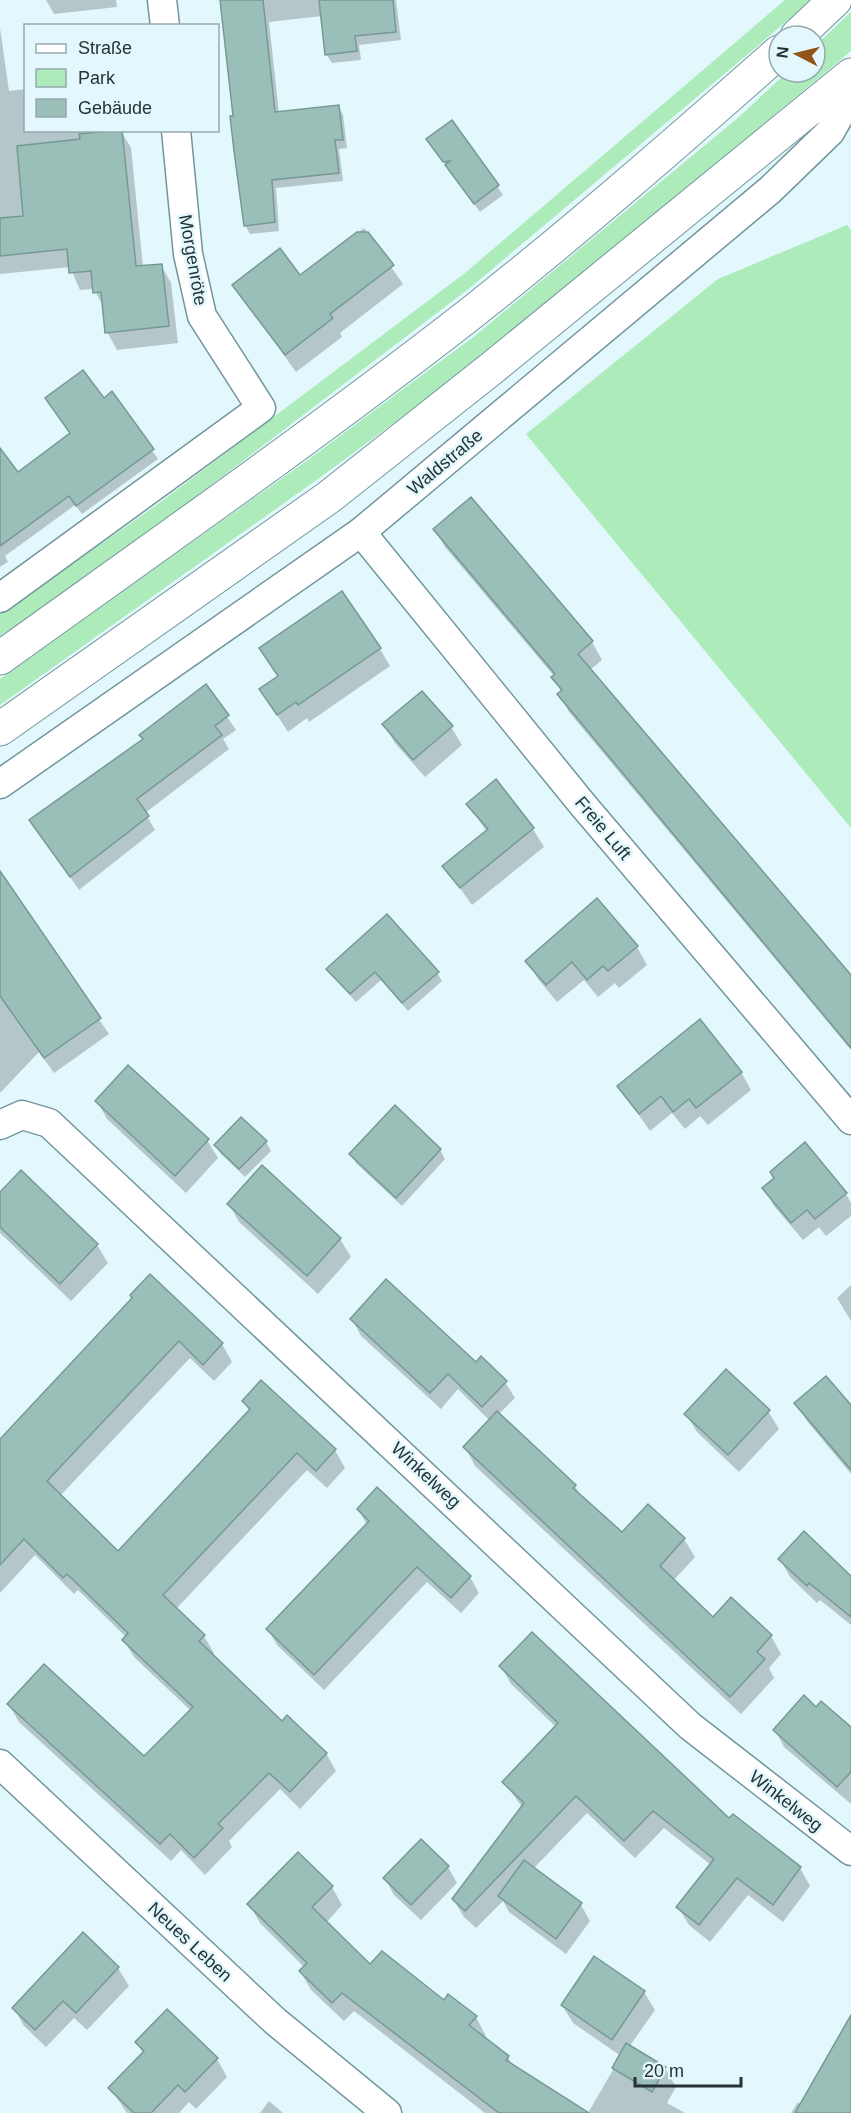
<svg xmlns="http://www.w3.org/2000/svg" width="851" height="2113" font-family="Helvetica,sans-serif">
<rect width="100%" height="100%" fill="#e2f8fd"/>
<g fill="#adebbb">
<polygon points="785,0 812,0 471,287 164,521 0,636 0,614 154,507 465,273"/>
<polygon points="851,12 851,51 487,354 318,479 0,705 0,679 305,462 476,335 739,117 787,72 815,72 815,46"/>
<polygon points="847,225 851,230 851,828 526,434 718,279"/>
</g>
<g fill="#0003">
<polygon points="46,0 116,0 117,7 54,14"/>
<polygon points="222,0 396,0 401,40 359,45 361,60 332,63 326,54 322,16 269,22 279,113 338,106 343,115 347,148 339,149 343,181 276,188 279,231 250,234 245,225"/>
<polygon points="0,28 9,91 26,89 26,130 91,130 92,134 121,131 131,148 143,267 161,265 171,283 178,343 117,350 107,332 105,310 94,289 80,290 70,267 0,274"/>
<polygon points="452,122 503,195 480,212 433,148"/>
<polygon points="364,228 403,284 340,333 342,337 296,372 234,285 300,277"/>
<polygon points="104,400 152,450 158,459 82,514 75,505 5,556 8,562 0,567 0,464 17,474 71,435"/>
<polygon points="471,499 592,642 602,660 590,670 851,975 851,1050 569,712 559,694 561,692 554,676 445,547 435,530"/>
<polygon points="380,649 390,666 309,722 307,718 288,732 271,706"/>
<polygon points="206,686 236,730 223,739 229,749 145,813 155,830 79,890 31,820 144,740"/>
<polygon points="384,725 451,727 462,745 425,777 395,743"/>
<polygon points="495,782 533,829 544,847 472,905 444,866 487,832 468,804"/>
<polygon points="0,873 36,923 44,939 109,1034 54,1073 39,1052 0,1093"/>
<polygon points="637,947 647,965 619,988 615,983 598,997 584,980 557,1002 538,979 527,961"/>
<polygon points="327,969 437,973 442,981 408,1011 381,980 356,1002"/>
<polygon points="741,1072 751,1090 708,1125 700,1116 685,1129 672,1113 650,1131 619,1086"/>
<polygon points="97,1101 207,1140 218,1158 186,1193 107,1119"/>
<polygon points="395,1108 440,1150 445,1159 402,1206 356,1163 351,1154"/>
<polygon points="266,1142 271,1151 245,1177 221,1154 216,1146"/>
<polygon points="262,1167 340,1239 351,1257 318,1294 239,1222 229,1204"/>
<polygon points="764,1188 846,1194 851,1203 851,1216 826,1236 819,1227 803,1240 774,1206"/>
<polygon points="0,1194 97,1245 108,1263 71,1301 0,1233"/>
<polygon points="851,1285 851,1321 837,1298"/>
<polygon points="134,1299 222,1344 232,1362 214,1381 190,1358 60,1496 118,1553 250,1412 244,1401 261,1382 335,1450 345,1468 327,1488 307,1470 176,1609 204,1636 214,1653 212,1656 282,1723 326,1753 336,1771 300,1809 280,1789 229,1841 232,1847 205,1875 181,1850 171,1861 19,1722 9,1705 144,1758 191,1711 134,1657 124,1640 126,1637 78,1590 74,1594 35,1555 0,1593 0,1440"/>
<polygon points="352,1319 476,1364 505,1382 515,1398 499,1414 575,1486 582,1498 622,1534 684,1539 695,1557 673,1581 713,1619 771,1636 781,1654 769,1668 774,1678 741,1714 475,1466 465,1447 490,1421 458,1389 441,1409 361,1336"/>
<polygon points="796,1403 851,1407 851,1474 807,1421"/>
<polygon points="768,1411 779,1429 739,1472 697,1432 686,1414"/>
<polygon points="358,1509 470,1577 479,1593 461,1613 427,1582 324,1690 277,1645 268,1629 367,1525"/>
<polygon points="780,1559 851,1578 851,1625 820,1600 817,1603 790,1577"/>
<polygon points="501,1666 800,1868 810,1886 783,1922 748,1895 710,1942 689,1925 678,1907 711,1865 664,1828 635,1858 587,1813 533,1869 581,1905 590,1921 566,1954 509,1912 503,1901 476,1928 464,1917 453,1899 522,1807 504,1782 556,1727 511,1684"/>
<polygon points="816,1709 851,1728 851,1804 784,1747 775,1730"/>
<polygon points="448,1867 457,1883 421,1920 394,1895 385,1878"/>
<polygon points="332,1887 342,1905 326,1923 370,1966 476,2017 486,2036 484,2039 508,2057 513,2067 586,2113 485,2113 354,2011 344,2021 311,1990 300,1971 304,1967 260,1923 249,1904"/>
<polygon points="118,1968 129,1986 87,2030 74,2018 46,2047 24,2026 14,2008"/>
<polygon points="644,1992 655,2010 629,2047 665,2068 676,2087 667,2103 685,2113 588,2113 621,2056 573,2023 562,2005"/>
<polygon points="851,2019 851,2113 791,2113 798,2102 801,2105"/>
<polygon points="137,2043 217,2059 227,2077 196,2109 189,2102 179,2113 127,2113 110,2088 143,2053"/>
<polygon points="269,2101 283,2113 260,2113"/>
</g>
<g fill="#9abfb8" stroke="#769a93" stroke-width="1.5">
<polygon points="220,0 263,0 275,112 339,105 343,140 335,140 339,173 272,180 275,222 244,226 234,151 230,116 233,116"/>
<polygon points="319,0 393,0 396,32 355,36 357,51 325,55"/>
<polygon points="452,120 499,185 474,204 445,165 450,161 443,162 426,139"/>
<polygon points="122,130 136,266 162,264 169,326 105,333 101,292 93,293 91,271 69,273 67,249 0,256 0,218 23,216 17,146 80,139 79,134"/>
<polygon points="357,232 368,232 394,265 330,314 333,318 285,355 232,285 280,248 300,275"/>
<polygon points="83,370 104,398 112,391 154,449 76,506 69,496 0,546 0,448 18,472 70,433 45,398"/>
<polygon points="471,497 593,641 578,654 851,975 851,1048 557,694 562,690 551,677 555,674 433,529"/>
<polygon points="342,591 381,648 298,705 296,702 277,715 259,689 278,676 259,648"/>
<polygon points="206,684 229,715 215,726 222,735 137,799 149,816 70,877 29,820 143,739 139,735"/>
<polygon points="422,691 453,726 413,760 382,724"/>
<polygon points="496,779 534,828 460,888 442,866 488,829 466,804"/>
<polygon points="0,871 101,1018 44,1058 0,996"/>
<polygon points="597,898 638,946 608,971 603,966 587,980 572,962 546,985 525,961"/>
<polygon points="387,914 439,972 402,1003 375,972 350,994 326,969"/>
<polygon points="700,1019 742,1072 696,1108 689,1099 673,1112 661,1096 639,1114 617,1086"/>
<polygon points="128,1065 209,1139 175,1176 95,1101"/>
<polygon points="395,1105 441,1149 396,1198 349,1154"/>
<polygon points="241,1117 267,1141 239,1169 214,1145"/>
<polygon points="805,1142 847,1193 815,1219 807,1210 791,1223 762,1188 774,1178 770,1172"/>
<polygon points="262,1165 341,1238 307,1276 227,1204"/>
<polygon points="21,1170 98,1244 60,1284 0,1227 0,1192"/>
<polygon points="150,1274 223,1343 203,1365 179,1341 47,1481 118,1551 250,1409 242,1401 261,1380 336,1449 316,1471 297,1453 163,1595 205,1635 199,1641 282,1721 287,1715 327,1753 290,1792 269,1773 218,1824 223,1828 194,1858 170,1834 160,1844 7,1704 44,1664 144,1756 193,1707 122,1640 128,1633 67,1574 63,1578 24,1539 0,1565 0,1439 132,1298 130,1295"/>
<polygon points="386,1279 476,1362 481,1356 507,1381 482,1407 448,1374 430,1393 350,1319"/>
<polygon points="726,1369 770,1410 728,1455 684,1414"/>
<polygon points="826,1376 851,1405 851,1470 794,1403"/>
<polygon points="497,1411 576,1485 573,1488 622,1532 648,1504 685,1538 660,1566 713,1617 731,1597 772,1635 757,1652 765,1659 730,1697 463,1447"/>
<polygon points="377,1487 471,1576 451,1598 417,1567 314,1675 266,1629 369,1521 357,1509"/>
<polygon points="804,1531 851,1576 851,1617 809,1583 807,1586 778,1559"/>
<polygon points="532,1632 729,1818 733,1814 801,1867 773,1905 737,1878 699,1925 676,1907 714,1859 653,1811 624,1841 576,1796 465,1911 452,1899 524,1803 502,1782 558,1723 499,1666"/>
<polygon points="804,1695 816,1707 821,1701 851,1727 851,1772 837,1787 773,1730"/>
<polygon points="421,1839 449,1866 411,1905 383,1878"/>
<polygon points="298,1852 333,1886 312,1907 370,1964 382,1951 444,2000 448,1994 477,2016 469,2025 509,2056 506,2060 589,2113 499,2113 342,1993 332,2003 299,1971 307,1963 247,1904"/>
<polygon points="524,1860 582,1903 556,1939 498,1896"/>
<polygon points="83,1932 119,1967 76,2013 63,2001 35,2030 12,2008"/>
<polygon points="594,1956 645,1991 612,2040 561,2005"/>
<polygon points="167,2009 218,2058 185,2092 178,2085 151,2113 134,2113 108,2088 144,2051 135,2042"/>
<polygon points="851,2015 851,2113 795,2113"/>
<polygon points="626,2043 666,2067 652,2092 612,2068"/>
</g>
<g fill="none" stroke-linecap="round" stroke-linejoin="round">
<g stroke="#73969e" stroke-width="31">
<g id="minor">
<polyline points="162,0 165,26"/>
<polyline points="361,532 583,805 851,1120"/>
<polyline points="0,598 261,408 202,316 188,254 176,130"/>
<polyline points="0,784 361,532 770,190 830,132 851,95"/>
<polyline points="0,1125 22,1115 49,1123 690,1726 851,1851"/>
<polyline points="0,1764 275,2021 387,2113"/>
</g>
</g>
<g stroke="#73969e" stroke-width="35">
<g id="secondary">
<polyline points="797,36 835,0"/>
<path d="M0 658C156 546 313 436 465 318 573 233 676 143 779 52"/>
<polyline points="0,729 329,497 492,368 851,75"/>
</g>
</g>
<use href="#minor" stroke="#fff" stroke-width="28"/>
<use href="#secondary" stroke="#fff" stroke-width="33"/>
</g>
<g text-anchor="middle" stroke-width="5" stroke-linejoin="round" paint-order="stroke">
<g font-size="18" fill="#253337" stroke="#e2f8fd">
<text transform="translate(193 260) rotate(80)" y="6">Morgenröte</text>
<text transform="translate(445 462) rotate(-40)" y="6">Waldstraße</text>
<text transform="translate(603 828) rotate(50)" y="6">Freie Luft</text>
<text transform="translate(426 1475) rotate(43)" y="6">Winkelweg</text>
<text transform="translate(786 1801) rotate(38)" y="6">Winkelweg</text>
<text transform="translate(190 1942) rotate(43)" y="6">Neues Leben</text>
</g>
</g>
<rect x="24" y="24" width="195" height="108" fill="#e2f8fd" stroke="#96a9ae" stroke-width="1.5"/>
<rect x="36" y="44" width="30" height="9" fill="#ffffff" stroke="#96a9ae" stroke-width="1.5"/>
<text x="78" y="54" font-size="18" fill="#253337">Straße</text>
<rect x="36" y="69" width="30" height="18" fill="#adebbb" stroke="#96a9ae" stroke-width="1.5"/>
<text x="78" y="84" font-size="18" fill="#253337">Park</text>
<rect x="36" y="99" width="30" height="18" fill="#9abfb8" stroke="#96a9ae" stroke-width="1.5"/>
<text x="78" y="114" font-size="18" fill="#253337">Gebäude</text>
<g transform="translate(797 54) rotate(277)"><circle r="28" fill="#e2f8fd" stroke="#96a9ae" stroke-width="1.5"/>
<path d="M0-4.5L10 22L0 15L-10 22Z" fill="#925418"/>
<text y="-9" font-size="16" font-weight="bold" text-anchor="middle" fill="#253337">N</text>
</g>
<path d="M635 2077v9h106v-9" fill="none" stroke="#253337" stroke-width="3"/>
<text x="644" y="2077" font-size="18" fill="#253337" stroke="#e2f8fd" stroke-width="4.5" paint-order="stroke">20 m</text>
</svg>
